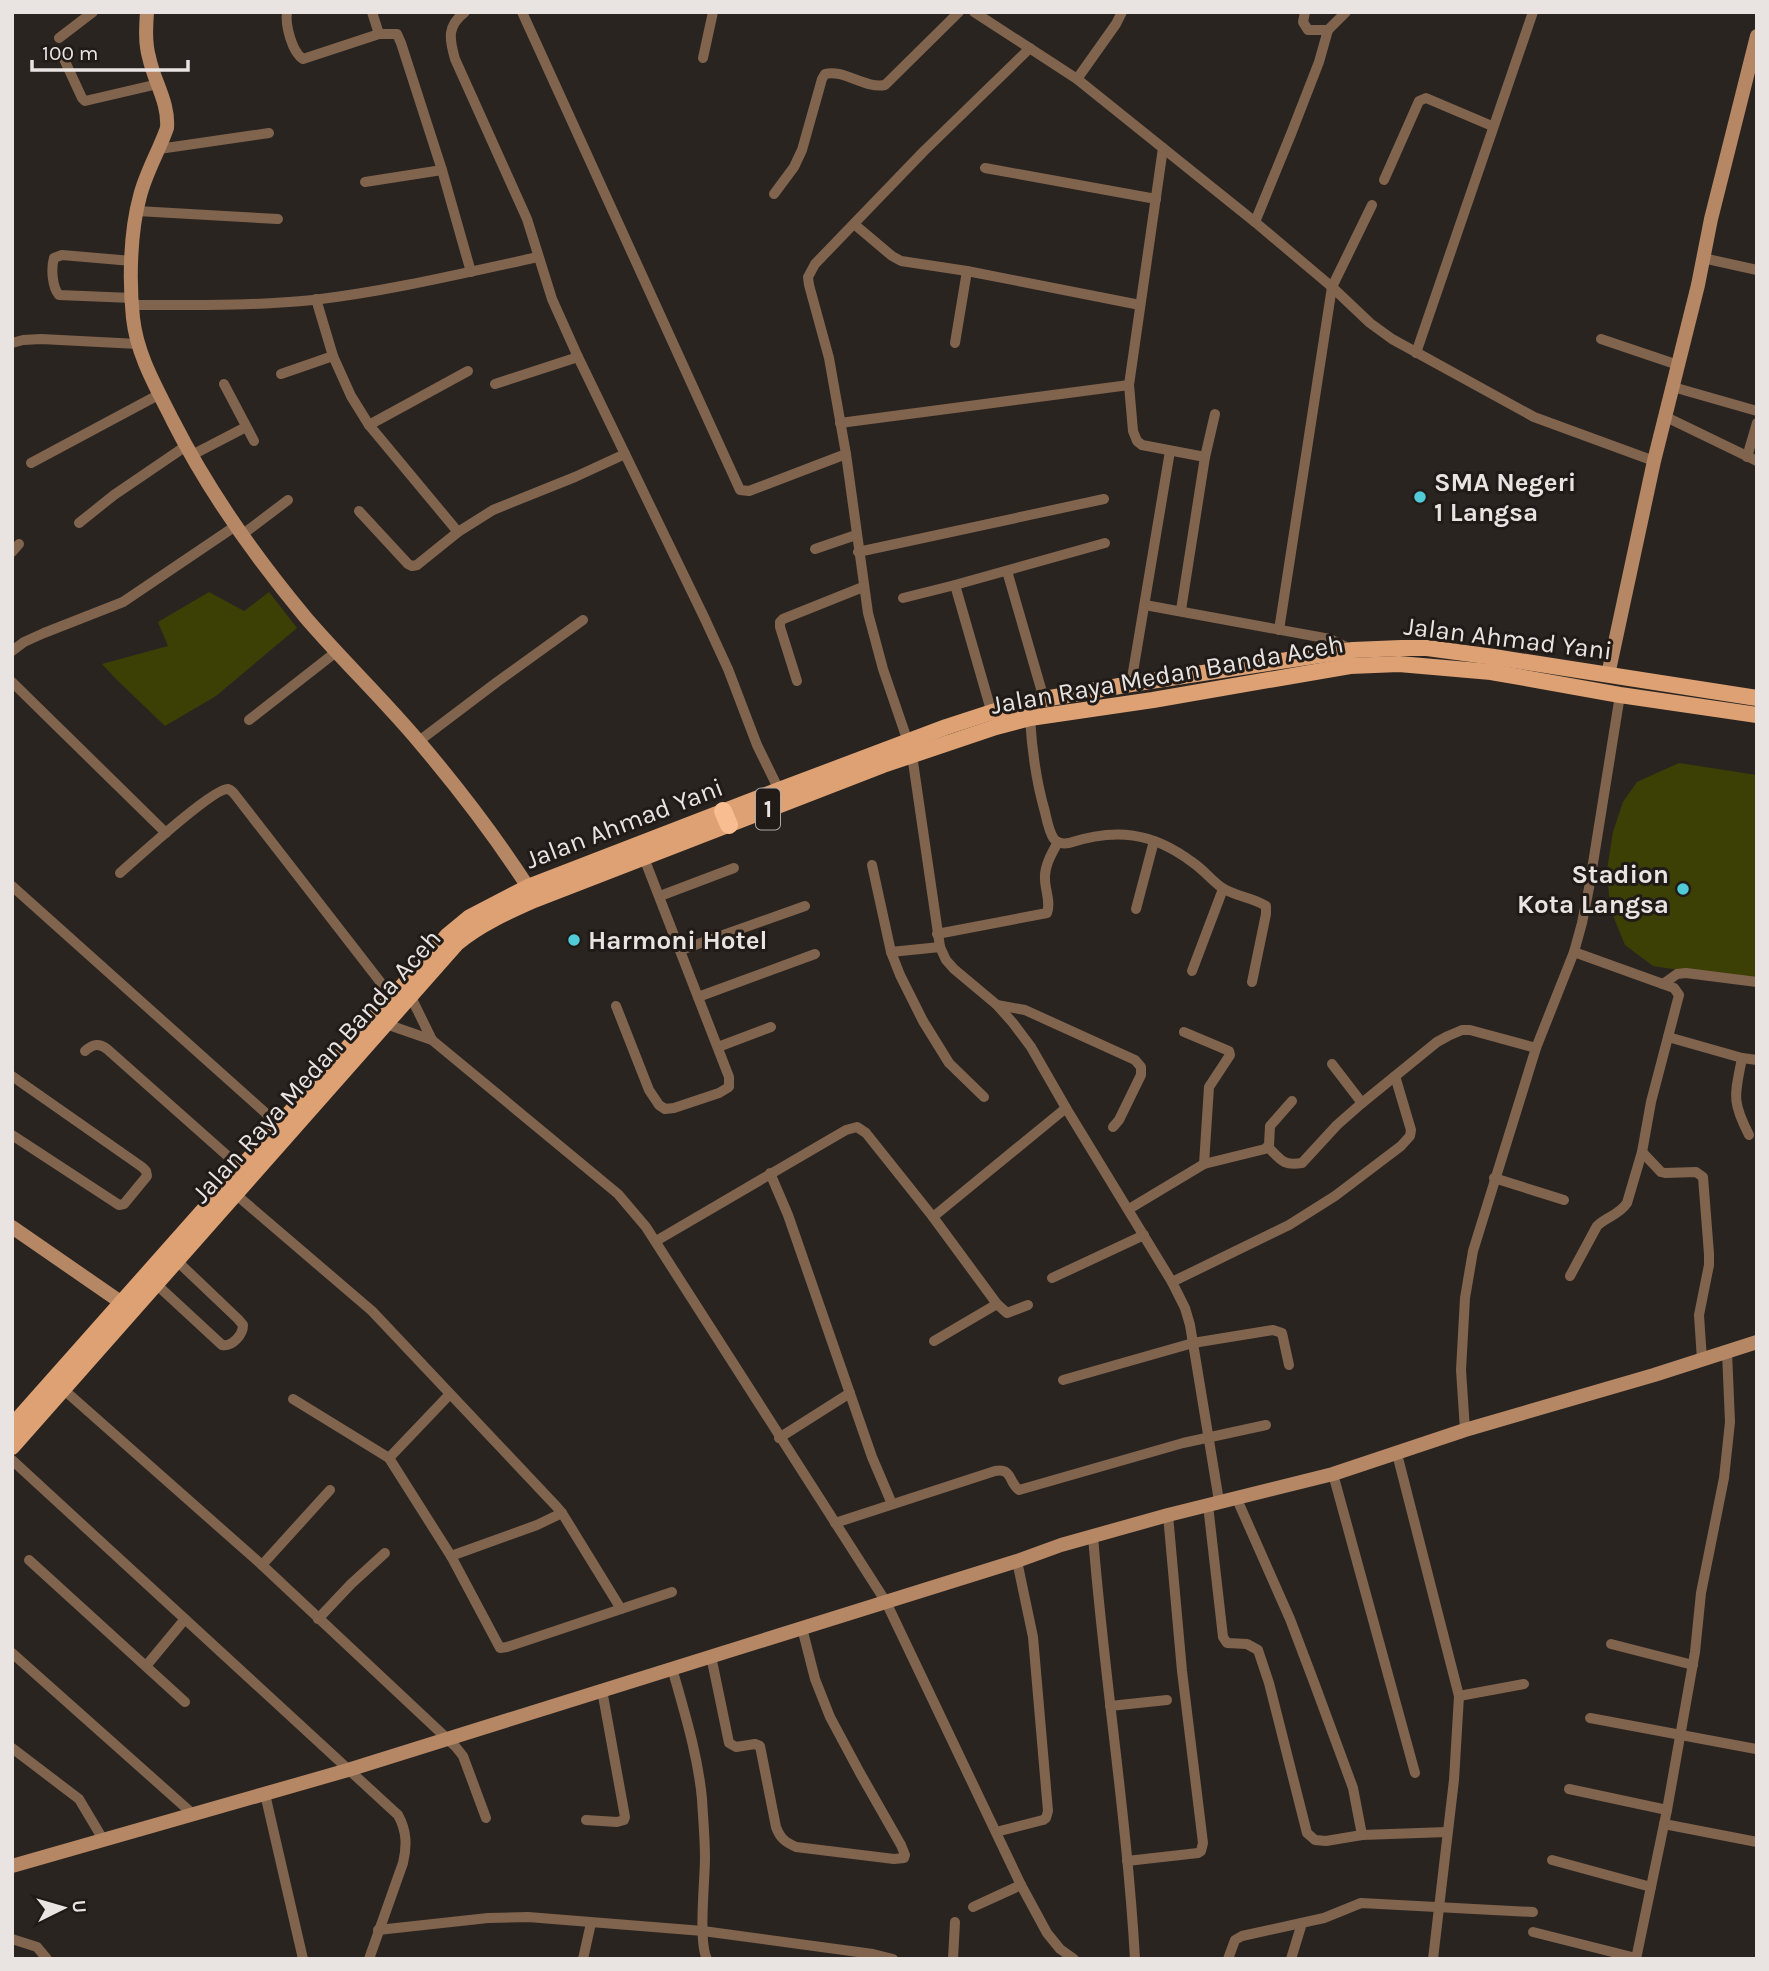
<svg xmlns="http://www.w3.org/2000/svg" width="1769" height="1971" font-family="Karla,sans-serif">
<rect width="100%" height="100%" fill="#2a2420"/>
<g fill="#3d4005">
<polygon points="209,592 244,611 269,592 297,628 216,696 165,726 116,679 102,664 168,646 158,622"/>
<polygon points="1679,763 1757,775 1757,982 1653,966 1625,945 1610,908 1607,870 1613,832 1623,802 1637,782"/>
</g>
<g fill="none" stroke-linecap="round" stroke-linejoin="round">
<g stroke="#81644e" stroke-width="10">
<path d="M287 12C285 25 292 52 303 59L379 34"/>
<polyline points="372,12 379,34 397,34 401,43 442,170 471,272"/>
<path d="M465 12C447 26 449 38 455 59L527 219 552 299 578 357 704 617 728 669 757 745 779 790"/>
<polyline points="522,12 740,490 749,491 846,454"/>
<polyline points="974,12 1077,79 1255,222 1332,287 1370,323 1392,339 1534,417 1654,461"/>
<polyline points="1305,12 1303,22 1308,30 1328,30"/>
<polyline points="59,38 93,12"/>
<polyline points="63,57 82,98 85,101 158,84"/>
<polyline points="703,58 713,12"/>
<polyline points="1077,79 1116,24 1122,12"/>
<polyline points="1163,148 1129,385 1133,431 1137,441 1142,445 1205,457"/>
<polyline points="159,149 269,133"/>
<polyline points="985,168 1156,199"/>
<polyline points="1384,180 1419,101 1426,98 1492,126"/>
<polyline points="365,182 442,170"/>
<path d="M774 194 794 167 802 150 822 79 825 74C844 69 865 89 885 85L959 12"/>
<polyline points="137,211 278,219"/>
<polyline points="1255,222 1291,134 1319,62 1328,30 1346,12"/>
<polyline points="854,224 892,256 901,261 967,271 1140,305"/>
<polyline points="1703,258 1757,270"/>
<path d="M132 298 59 295C52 287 51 268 54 258L62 255 132 261"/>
<polyline points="316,299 333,356 351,396 369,425 458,532"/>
<path d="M132 305C193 305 253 306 313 300 389 291 464 273 538 257"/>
<polyline points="1601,339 1678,365"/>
<polyline points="12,343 23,340 41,339 138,344"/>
<polyline points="955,343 967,271"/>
<polyline points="1416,353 1533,12"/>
<polyline points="281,374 333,356"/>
<polyline points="224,384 254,441"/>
<polyline points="495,384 578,357"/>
<polyline points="1673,387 1757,411"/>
<polyline points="1664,416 1757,461"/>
<polyline points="840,423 1129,385"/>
<polyline points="369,425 468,371"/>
<polyline points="192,455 246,427"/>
<polyline points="1747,457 1757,423"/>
<polyline points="31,463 160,394"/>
<polyline points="359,511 408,564 412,566 417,565 458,532 493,510 575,477 625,454"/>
<polyline points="79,523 114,495 186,446"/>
<polyline points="243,534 288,500"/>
<polyline points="815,549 856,535"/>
<polyline points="12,552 19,544"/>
<polyline points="858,552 1104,499"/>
<polyline points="1007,571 1044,699"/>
<polyline points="955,585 993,717"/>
<polyline points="903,598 955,585 1105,543"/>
<polyline points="1145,605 1330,639 1352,650"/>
<polyline points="1181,610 1205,457 1215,414"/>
<polyline points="1279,630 1332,287 1372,205"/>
<polyline points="12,651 24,642 44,633 123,602 237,525"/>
<polyline points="797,681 780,627 780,622 783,619 863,587"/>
<polyline points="12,682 166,833"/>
<polyline points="1131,684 1170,451"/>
<path d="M1030 718C1032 751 1036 781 1045 812 1047 821 1049 832 1054 839 1058 844 1063 844 1069 843 1116 828 1152 832 1192 862 1203 869 1211 880 1221 887 1233 896 1252 897 1266 906V914L1252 982"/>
<polyline points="249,720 336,652"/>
<polyline points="419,741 497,682 583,620"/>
<polyline points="908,742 883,669 868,613 846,454 829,358 809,285 808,277 815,264 924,151 1030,48"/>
<polyline points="912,755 940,947 946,960 954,969 997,1005 1013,1023 1031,1047 1066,1108 1172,1282 1185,1308 1190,1325 1219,1501"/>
<polyline points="872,865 891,952 940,947"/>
<path d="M120 873C135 860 213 788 228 789 231 790 234 793 236 796L392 997"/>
<polyline points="12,886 279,1125"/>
<polyline points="660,896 734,868"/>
<polyline points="1136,909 1154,841"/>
<path d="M937 934 1047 913C1051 902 1045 890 1045 879 1044 866 1052 853 1058 842"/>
<polyline points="681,950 805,906"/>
<polyline points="891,952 900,975 923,1021 949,1063 984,1097"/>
<polyline points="1192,971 1223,889"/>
<polyline points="1663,984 1677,974 1686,973 1757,982"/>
<polyline points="410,995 432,1040"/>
<polyline points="698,997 815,954"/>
<polyline points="997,1005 1025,1010 1135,1060 1141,1067 1141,1075 1119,1120 1113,1127"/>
<polyline points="616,1006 649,1090 659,1105 665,1109 674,1108 719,1093 729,1087 729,1077 644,858"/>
<polyline points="386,1024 432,1040 618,1194 646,1227 886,1602 1021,1885 1047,1933 1060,1949 1074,1959"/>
<polyline points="1184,1032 1229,1051 1230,1055 1209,1087 1204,1164"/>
<polyline points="1668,1037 1742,1058 1757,1060"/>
<polyline points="718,1047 771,1027"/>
<path d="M85 1051C92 1045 98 1042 107 1049L240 1167"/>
<path d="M1742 1058C1735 1095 1731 1100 1749 1135"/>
<polyline points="1332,1064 1362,1103"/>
<polyline points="12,1076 142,1167 146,1171 147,1176 124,1204 119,1205 12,1135"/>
<path d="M1268 1147C1281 1160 1283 1166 1302 1163L1337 1125 1362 1103 1437 1042 1448 1036 1462 1030H1470L1536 1048"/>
<polyline points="1642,1152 1661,1172 1665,1173 1696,1172 1703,1177 1709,1254 1709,1265 1699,1315 1702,1360"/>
<polyline points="770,1173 788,1215 872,1457 892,1504"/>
<polyline points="1494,1178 1564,1200"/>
<polyline points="233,1192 372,1311 556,1506 562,1513 621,1609"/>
<polyline points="1129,1209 1204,1164 1265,1149 1269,1145 1270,1126 1292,1101"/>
<polyline points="933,1217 1066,1108"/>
<polyline points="656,1241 846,1130 857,1127 866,1133 933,1217 997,1304 1007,1313 1028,1305"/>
<path d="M1570 1276 1597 1226C1606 1217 1619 1215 1627 1203L1642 1152 1651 1102 1679 995 1674 988 1574 952"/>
<polyline points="1052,1278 1144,1235"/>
<polyline points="1172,1282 1289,1225 1335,1196 1401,1146 1410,1136 1411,1130 1395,1076"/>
<path d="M156 1284 222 1345C232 1347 243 1335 243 1325L238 1319 176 1260"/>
<polyline points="934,1341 997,1304"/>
<polyline points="1063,1380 1193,1343 1273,1330 1282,1333 1289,1365"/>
<polyline points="63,1389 262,1565 455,1746 463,1756 486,1818"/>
<polyline points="293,1399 389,1458 450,1394"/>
<polyline points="1465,1430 1461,1370 1465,1298 1473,1251 1536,1048 1574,952 1582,923 1589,888 1620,695"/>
<polyline points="779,1438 850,1393"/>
<polyline points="1397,1454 1459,1696 1454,1780 1433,1959"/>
<polyline points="389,1458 451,1556"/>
<path d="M12 1460 398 1815C407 1831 407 1846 403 1863L369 1959"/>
<polyline points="1333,1474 1415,1773"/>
<polyline points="1236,1497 1290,1619 1315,1685 1353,1788 1362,1835"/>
<polyline points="1208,1505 1223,1637 1227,1643 1247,1644 1258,1650 1269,1683 1307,1833 1315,1840 1326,1841 1362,1835 1447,1832"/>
<polyline points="562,1513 537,1525 451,1556 500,1648 507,1647 672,1592"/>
<path d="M835 1523 995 1471C1013 1468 1008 1482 1019 1490L1183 1443 1266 1425"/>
<path d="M1093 1536C1104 1677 1127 1817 1135 1959"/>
<polyline points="29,1560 185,1702"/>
<polyline points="262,1565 330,1490"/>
<polyline points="318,1619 351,1584 385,1553"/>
<polyline points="1611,1644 1693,1665"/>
<polyline points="12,1653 194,1815"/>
<path d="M711 1656 729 1743 736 1747 755 1744 760 1746 776 1827C780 1838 785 1842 796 1847L894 1859 904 1858 905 1855 901 1845 860 1773 830 1717 815 1679 802 1628"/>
<polyline points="146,1666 185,1619"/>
<path d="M672 1668C684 1711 698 1755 702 1799 703 1818 705 1838 705 1858 705 1880 698 1942 707 1959"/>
<polyline points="1459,1696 1524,1684"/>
<polyline points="1110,1706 1167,1700"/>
<polyline points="1590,1718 1756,1749"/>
<polyline points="12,1748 79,1799 104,1841"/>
<polyline points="1569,1789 1667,1810"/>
<polyline points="265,1794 303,1959"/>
<polyline points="586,1820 617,1822 624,1820 625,1817 602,1690"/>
<polyline points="1664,1824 1757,1842"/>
<polyline points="996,1832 1043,1820 1046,1818 1048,1811 1033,1637 1017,1561"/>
<polyline points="1552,1860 1651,1887"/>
<polyline points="1127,1861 1198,1853 1201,1851 1203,1843 1182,1671 1168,1515"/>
<polyline points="973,1907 1021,1885"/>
<polyline points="378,1930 488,1918 528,1917 703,1931 873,1954 893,1959"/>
<polyline points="1533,1932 1636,1958"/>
<polyline points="12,1939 37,1947 47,1959"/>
<polyline points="583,1959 591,1923"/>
<polyline points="953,1959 955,1922"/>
<polyline points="1228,1959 1235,1940 1242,1936 1324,1918 1361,1903 1533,1912"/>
<polyline points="1291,1959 1302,1923"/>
<polyline points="1636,1959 1667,1810 1695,1652 1701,1593 1724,1478 1730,1422 1727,1352"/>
</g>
<g stroke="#b58764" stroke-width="14">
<path d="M147 12C146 27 145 43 149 57 154 82 169 102 167 128 159 151 146 172 140 196 130 232 129 281 133 318 137 355 156 387 173 421 208 490 256 558 306 618 343 661 384 700 420 743 459 789 495 836 528 887"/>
<polyline points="1608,675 1654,461 1698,285 1711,219 1757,36"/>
<polyline points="12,1227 122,1303"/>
<polyline points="12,1866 348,1770 1017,1561 1061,1545 1168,1515 1333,1474 1465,1430 1654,1375 1757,1342"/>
</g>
<g stroke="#dda174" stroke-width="16">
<polyline points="12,1426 447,936 470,917 528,887 779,790 946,727 992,712 1044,699 1131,684 1353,650 1401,648 1427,648 1494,657 1757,698"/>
<path d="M12 1447 457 943C480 924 507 912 534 900L883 765 996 727 1030 718 1153 700 1350 666 1399 664 1491 672 1620 695 1757 715"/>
</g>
<polyline stroke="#f8be92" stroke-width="18" points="723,811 729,825"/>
</g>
<g fill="#52cbd9" stroke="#211b17" stroke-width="2.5">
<circle cx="1420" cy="497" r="7"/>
<circle cx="1683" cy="889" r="7"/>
<circle cx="574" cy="940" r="7"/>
</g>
<g text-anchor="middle" stroke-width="6" stroke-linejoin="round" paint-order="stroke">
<rect fill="#211b17" stroke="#ada8a5" stroke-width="2" x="756" y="788.5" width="24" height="41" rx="5"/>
<g font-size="24" font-weight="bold" fill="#e9e4e2">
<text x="768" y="817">1</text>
</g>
<g font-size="26" font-weight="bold" fill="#e9e4e2" stroke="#211b17" text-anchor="start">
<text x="1434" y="491">SMA Negeri<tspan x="1434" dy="30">1 Langsa</tspan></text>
<text x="1669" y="883" text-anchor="end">Stadion<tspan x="1669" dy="30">Kota Langsa</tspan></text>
<text x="588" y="949">Harmoni Hotel</text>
</g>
<g font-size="26" fill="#e9e4e2" stroke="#211b17">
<text transform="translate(1508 638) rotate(7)" y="9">Jalan Ahmad Yani</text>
<text transform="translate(1167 674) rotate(-10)" y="9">Jalan Raya Medan Banda Aceh</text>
<text transform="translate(624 823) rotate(-21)" y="9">Jalan Ahmad Yani</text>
<text transform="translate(316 1066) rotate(-48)" y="9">Jalan Raya Medan Banda Aceh</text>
</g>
</g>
<rect width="1769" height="1971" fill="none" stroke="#e9e4e2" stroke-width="28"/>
<g transform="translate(63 1908) rotate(85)" stroke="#211b17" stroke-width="5" paint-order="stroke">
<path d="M0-5L12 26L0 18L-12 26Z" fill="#e9e4e2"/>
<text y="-10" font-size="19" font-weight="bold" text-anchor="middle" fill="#e9e4e2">U</text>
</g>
<path d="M32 60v10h156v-10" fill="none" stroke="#e9e4e2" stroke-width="3.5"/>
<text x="42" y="60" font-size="21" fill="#e9e4e2" stroke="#211b17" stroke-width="5" paint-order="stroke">100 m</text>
</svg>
